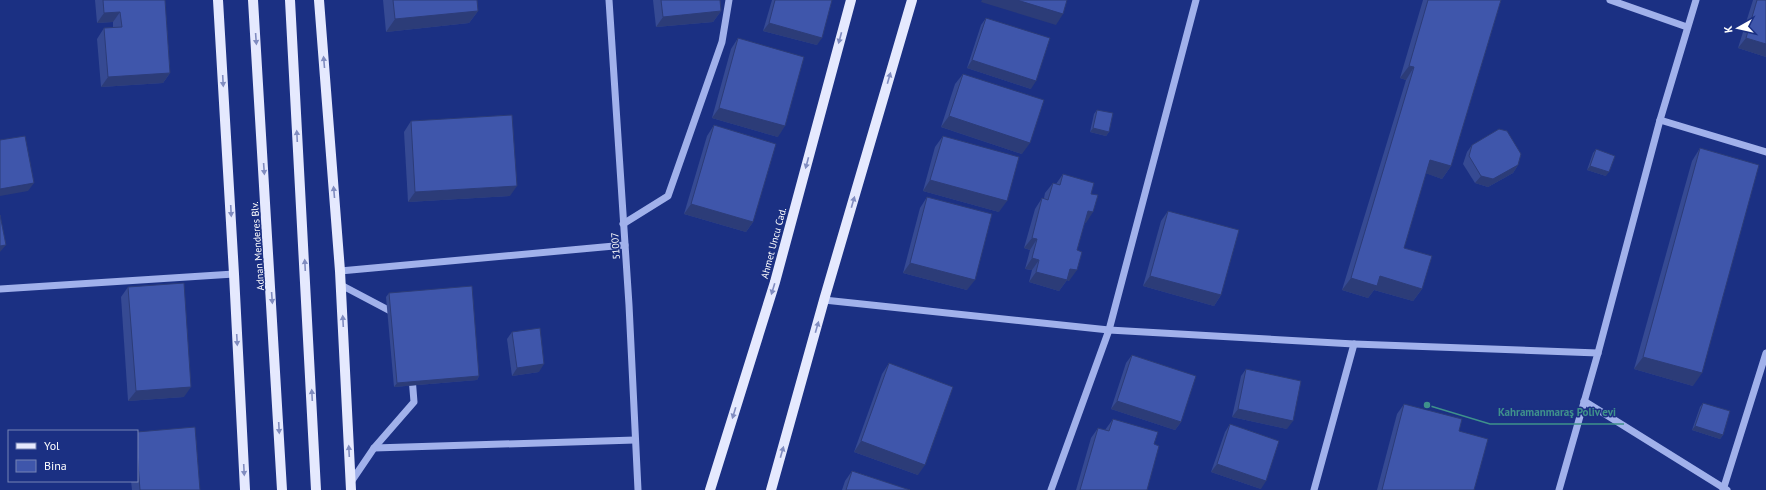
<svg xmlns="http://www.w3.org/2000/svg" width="1766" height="490" font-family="'PT Sans',sans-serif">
<rect width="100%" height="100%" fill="#1b3083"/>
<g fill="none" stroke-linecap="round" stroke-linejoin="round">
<g stroke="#a1b1eb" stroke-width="7">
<polyline points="609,0 629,305 638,490"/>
<polyline points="1610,0 1687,27"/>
<polyline points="1660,120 1766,152"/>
<polyline points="623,224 668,196 722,42 729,0"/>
<polyline points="340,271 625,245"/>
<polyline points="341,285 394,313"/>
<polyline points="0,289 234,274"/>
<polyline points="824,300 1109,330 1354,344 1598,353"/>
<polyline points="1584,401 1727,490"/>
<polyline points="374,448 635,440"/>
<polyline points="351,482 374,448 414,402 412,377"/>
<polyline points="1051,490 1109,330 1196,0"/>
<polyline points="1314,490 1354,344"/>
<polyline points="1559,490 1598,353 1660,120 1696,0"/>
<polyline points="1723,490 1766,353"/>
</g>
<g stroke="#e5e9fe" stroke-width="10">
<polyline points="218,0 234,274 245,490"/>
<polyline points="253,0 282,490"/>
<polyline points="290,0 316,490"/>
<polyline points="319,0 340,271 351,490"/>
<polyline points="710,490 775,282 851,0"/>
<polyline points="771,490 824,300 912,0"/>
</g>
</g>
<g fill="#364a93">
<polygon points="95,0 165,0 170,73 163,83 101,87 97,39 104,28 113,28 113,22 97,23"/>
<polygon points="383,0 477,0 478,11 469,23 386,32"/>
<polygon points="653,0 720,0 721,11 713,22 656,27"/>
<polygon points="772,0 832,0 817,45 763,31"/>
<polygon points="1423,0 1501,0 1451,166 1442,179 1426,173 1404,248 1422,289 1413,301 1374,290 1368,298 1342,290 1406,80 1400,78"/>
<polygon points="1753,0 1766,0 1766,57 1738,48"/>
<polygon points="986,18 1031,89 967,68 981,25"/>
<polygon points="738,38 778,137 712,118 731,49"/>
<polygon points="963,74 1022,154 941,127 955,84"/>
<polygon points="1097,110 1109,132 1106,136 1090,132 1094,114"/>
<polygon points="411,121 510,196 408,202 404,132"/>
<polygon points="714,125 753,222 746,232 684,214 707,136"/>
<polygon points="943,136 999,212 923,191 935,147"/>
<polygon points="1472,145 1518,165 1513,173 1488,187 1475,183 1463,164 1467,152"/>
<polygon points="1700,148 1693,386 1634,369 1692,161"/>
<polygon points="1596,149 1606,176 1587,170 1593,153"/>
<polygon points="1063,174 1091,194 1086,223 1084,223 1077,250 1069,281 1067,280 1059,291 1029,282 1032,270 1025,269 1030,250 1024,248 1035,209 1042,198 1044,198 1045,193 1053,183 1056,184"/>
<polygon points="927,197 967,290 903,273 920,208"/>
<polygon points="1168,211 1221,295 1214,306 1143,286 1161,221"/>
<polygon points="128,287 184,397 128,401 121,297"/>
<polygon points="389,293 479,376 477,380 394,387 386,297"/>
<polygon points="512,332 539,372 512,376 507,339"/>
<polygon points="1132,355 1181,422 1175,430 1111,409 1126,363"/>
<polygon points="889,363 918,475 854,452 882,374"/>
<polygon points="1246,369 1287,429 1232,417 1241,376"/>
<polygon points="1703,403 1723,435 1720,439 1692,430 1700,407"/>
<polygon points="1404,404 1459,431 1474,490 1377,490 1397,414"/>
<polygon points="1113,419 1154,444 1147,490 1076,490 1091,438 1098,428 1105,430"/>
<polygon points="1230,424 1261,489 1211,472 1225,432"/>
<polygon points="137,432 200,490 132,490 131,481 137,481"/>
<polygon points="852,471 910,490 842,490 845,481"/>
</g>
<g fill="#2c3c78">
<polygon points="982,0 1017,0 1063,14 1056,25 981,2"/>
<polygon points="478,11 469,23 386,32 395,19"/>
<polygon points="721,11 713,22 656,27 663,17"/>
<polygon points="120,12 113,22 97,23 104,13"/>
<polygon points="769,23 822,38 817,45 763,31"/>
<polygon points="1746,38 1766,44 1766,57 1738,48"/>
<polygon points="972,60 1036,81 1031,89 967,68"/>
<polygon points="1409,66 1414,67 1406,80 1400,78"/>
<polygon points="170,73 163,83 101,87 108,77"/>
<polygon points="719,108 785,126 778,137 712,118"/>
<polygon points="949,116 1030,143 1022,154 941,127"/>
<polygon points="1093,128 1109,132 1106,136 1090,132"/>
<polygon points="1430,160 1451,166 1442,179 1422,172"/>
<polygon points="1518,165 1513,173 1488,187 1475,183 1481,176"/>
<polygon points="1590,166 1609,172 1606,176 1587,170"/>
<polygon points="930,180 1007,201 999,212 923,191"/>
<polygon points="34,183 28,191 0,196 0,189"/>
<polygon points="517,186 510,196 408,202 415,192"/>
<polygon points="691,204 753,222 746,232 684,214"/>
<polygon points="1088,211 1093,212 1086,223 1080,221"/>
<polygon points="1032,238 1037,239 1030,250 1024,248"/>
<polygon points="6,245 0,252 0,253 0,246"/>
<polygon points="1032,258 1039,260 1032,270 1025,269"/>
<polygon points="910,263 975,280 967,290 903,273"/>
<polygon points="1070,269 1077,270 1069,281 1067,280 1059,291 1029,282 1036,272"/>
<polygon points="1150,276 1221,295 1214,306 1143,286"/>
<polygon points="1380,276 1422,289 1413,301 1374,290 1368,298 1342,290 1351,278"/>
<polygon points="1643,357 1702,373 1693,386 1634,369"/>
<polygon points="544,364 539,372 512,376 517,368"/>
<polygon points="479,376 477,380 394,387 397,383"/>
<polygon points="191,387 184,397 128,401 136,391"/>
<polygon points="1117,401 1181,422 1175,430 1111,409"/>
<polygon points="1238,409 1293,421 1287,429 1232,417"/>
<polygon points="1695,426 1723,435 1720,439 1692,430"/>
<polygon points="861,441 925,465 918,475 854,452"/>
<polygon points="1217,464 1266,481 1261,489 1211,472"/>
</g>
<g fill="#3f56ab" stroke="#2c3c78">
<polygon points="103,0 165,0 170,73 108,77 104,28 122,27 120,12 104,13"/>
<polygon points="393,0 477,0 478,11 395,19"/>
<polygon points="661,0 720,0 721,11 663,17"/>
<polygon points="775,0 832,0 822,38 769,23"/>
<polygon points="1017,0 1067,0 1063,14"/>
<polygon points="1428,0 1501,0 1451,166 1430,160 1404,248 1432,256 1422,289 1380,276 1377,286 1351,278 1414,67 1409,66"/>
<polygon points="1757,0 1766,0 1766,44 1746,38"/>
<polygon points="986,18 1050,38 1036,81 972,60"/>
<polygon points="738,38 804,57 785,126 719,108"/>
<polygon points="963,74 1044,100 1030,143 949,116"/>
<polygon points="1097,110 1113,113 1109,132 1093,128"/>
<polygon points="512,115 517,186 415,192 411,121"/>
<polygon points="714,125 776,144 753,222 691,204"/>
<polygon points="1499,129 1507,131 1521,154 1518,165 1493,179 1481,176 1469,156 1472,145"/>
<polygon points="25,136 34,183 0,189 0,140"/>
<polygon points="943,136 1019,157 1007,201 930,180"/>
<polygon points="1700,148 1759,165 1702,373 1643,357"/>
<polygon points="1596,149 1615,156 1609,172 1590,166"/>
<polygon points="1063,174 1094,183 1091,194 1098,195 1093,212 1088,211 1077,250 1082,252 1077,270 1070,269 1067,280 1036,272 1039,260 1032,258 1037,239 1032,238 1042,198 1048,200 1053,183 1060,185"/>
<polygon points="927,197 992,214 975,280 910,263"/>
<polygon points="1168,211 1239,230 1221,295 1150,276"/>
<polygon points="0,215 6,245 0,246"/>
<polygon points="184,283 191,387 136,391 128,287"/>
<polygon points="472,286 479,376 397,383 389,293"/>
<polygon points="540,328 544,364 517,368 512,332"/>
<polygon points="1132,355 1196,376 1181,422 1117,401"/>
<polygon points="889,363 953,387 925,465 861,441"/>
<polygon points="1246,369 1301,381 1293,421 1238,409"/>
<polygon points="1703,403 1730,411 1723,435 1695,426"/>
<polygon points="1404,404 1462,419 1459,431 1488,439 1474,490 1382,490"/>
<polygon points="1113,419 1158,432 1154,444 1159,446 1147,490 1080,490 1098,428 1109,431"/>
<polygon points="1230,424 1279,441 1266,481 1217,464"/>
<polygon points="195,427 200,490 140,490 137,451 137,432"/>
<polygon points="852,471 910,490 846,490"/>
</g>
<defs><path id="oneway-solid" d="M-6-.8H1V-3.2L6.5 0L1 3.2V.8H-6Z"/></defs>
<g fill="#808cc0">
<use href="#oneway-solid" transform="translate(840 38) rotate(105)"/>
<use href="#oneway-solid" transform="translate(256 39) rotate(86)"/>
<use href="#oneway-solid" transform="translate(324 62) rotate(-95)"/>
<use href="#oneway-solid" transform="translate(889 78) rotate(-74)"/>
<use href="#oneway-solid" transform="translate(223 81) rotate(87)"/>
<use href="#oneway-solid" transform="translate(297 136) rotate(-93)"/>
<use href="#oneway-solid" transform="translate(807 163) rotate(105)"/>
<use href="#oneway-solid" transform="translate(264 169) rotate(86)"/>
<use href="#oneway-solid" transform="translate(334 192) rotate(-95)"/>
<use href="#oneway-solid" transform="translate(853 202) rotate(-74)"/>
<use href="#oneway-solid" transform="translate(231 211) rotate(87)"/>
<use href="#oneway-solid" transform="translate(305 265) rotate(-93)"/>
<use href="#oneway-solid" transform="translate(773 289) rotate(107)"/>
<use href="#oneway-solid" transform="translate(272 298) rotate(86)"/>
<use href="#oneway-solid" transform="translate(343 321) rotate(-93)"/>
<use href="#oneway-solid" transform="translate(817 327) rotate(-74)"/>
<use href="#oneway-solid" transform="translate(237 340) rotate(87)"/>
<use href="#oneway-solid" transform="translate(312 395) rotate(-93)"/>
<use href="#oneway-solid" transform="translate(734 413) rotate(107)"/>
<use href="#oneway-solid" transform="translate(279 428) rotate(87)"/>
<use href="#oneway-solid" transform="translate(349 451) rotate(-93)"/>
<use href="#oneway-solid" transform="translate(782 452) rotate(-74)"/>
<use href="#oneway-solid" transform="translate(244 470) rotate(87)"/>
</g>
<g text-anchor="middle" stroke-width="3" stroke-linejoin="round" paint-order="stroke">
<g font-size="10" fill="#fff" stroke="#1b3083">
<text transform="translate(773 243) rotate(-75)" y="4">Ahmet Uncu Cad.</text>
<text transform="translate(257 246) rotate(-94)" y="4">Adnan Menderes Blv.</text>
<text transform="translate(615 246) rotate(-94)" y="4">51007</text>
</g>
</g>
<path fill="none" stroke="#3f918b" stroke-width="1.5" d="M1427 405L1490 424H1624"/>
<circle fill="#3f918b" stroke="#1b3083" stroke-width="1.5" cx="1427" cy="405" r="4"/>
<g font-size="11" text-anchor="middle" font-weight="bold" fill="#3f918b" stroke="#1b3083" stroke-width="3" stroke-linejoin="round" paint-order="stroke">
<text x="1557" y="416">Kahramanmaraş Poliv evi</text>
</g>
<rect x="8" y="430" width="130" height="52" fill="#1b3083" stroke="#7683b5"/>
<rect x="16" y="443" width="20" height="6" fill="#e5e9fe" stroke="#7683b5"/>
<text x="44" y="450" font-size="12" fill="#ffffff">Yol</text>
<rect x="16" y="460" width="20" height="12" fill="#3f56ab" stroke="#7683b5"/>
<text x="44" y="470" font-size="12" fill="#ffffff">Bina</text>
<g transform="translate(1738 28) rotate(262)" stroke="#1b3083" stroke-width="3" paint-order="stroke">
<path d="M0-3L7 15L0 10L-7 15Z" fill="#ffffff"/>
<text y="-6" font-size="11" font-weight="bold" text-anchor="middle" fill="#ffffff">K</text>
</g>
</svg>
